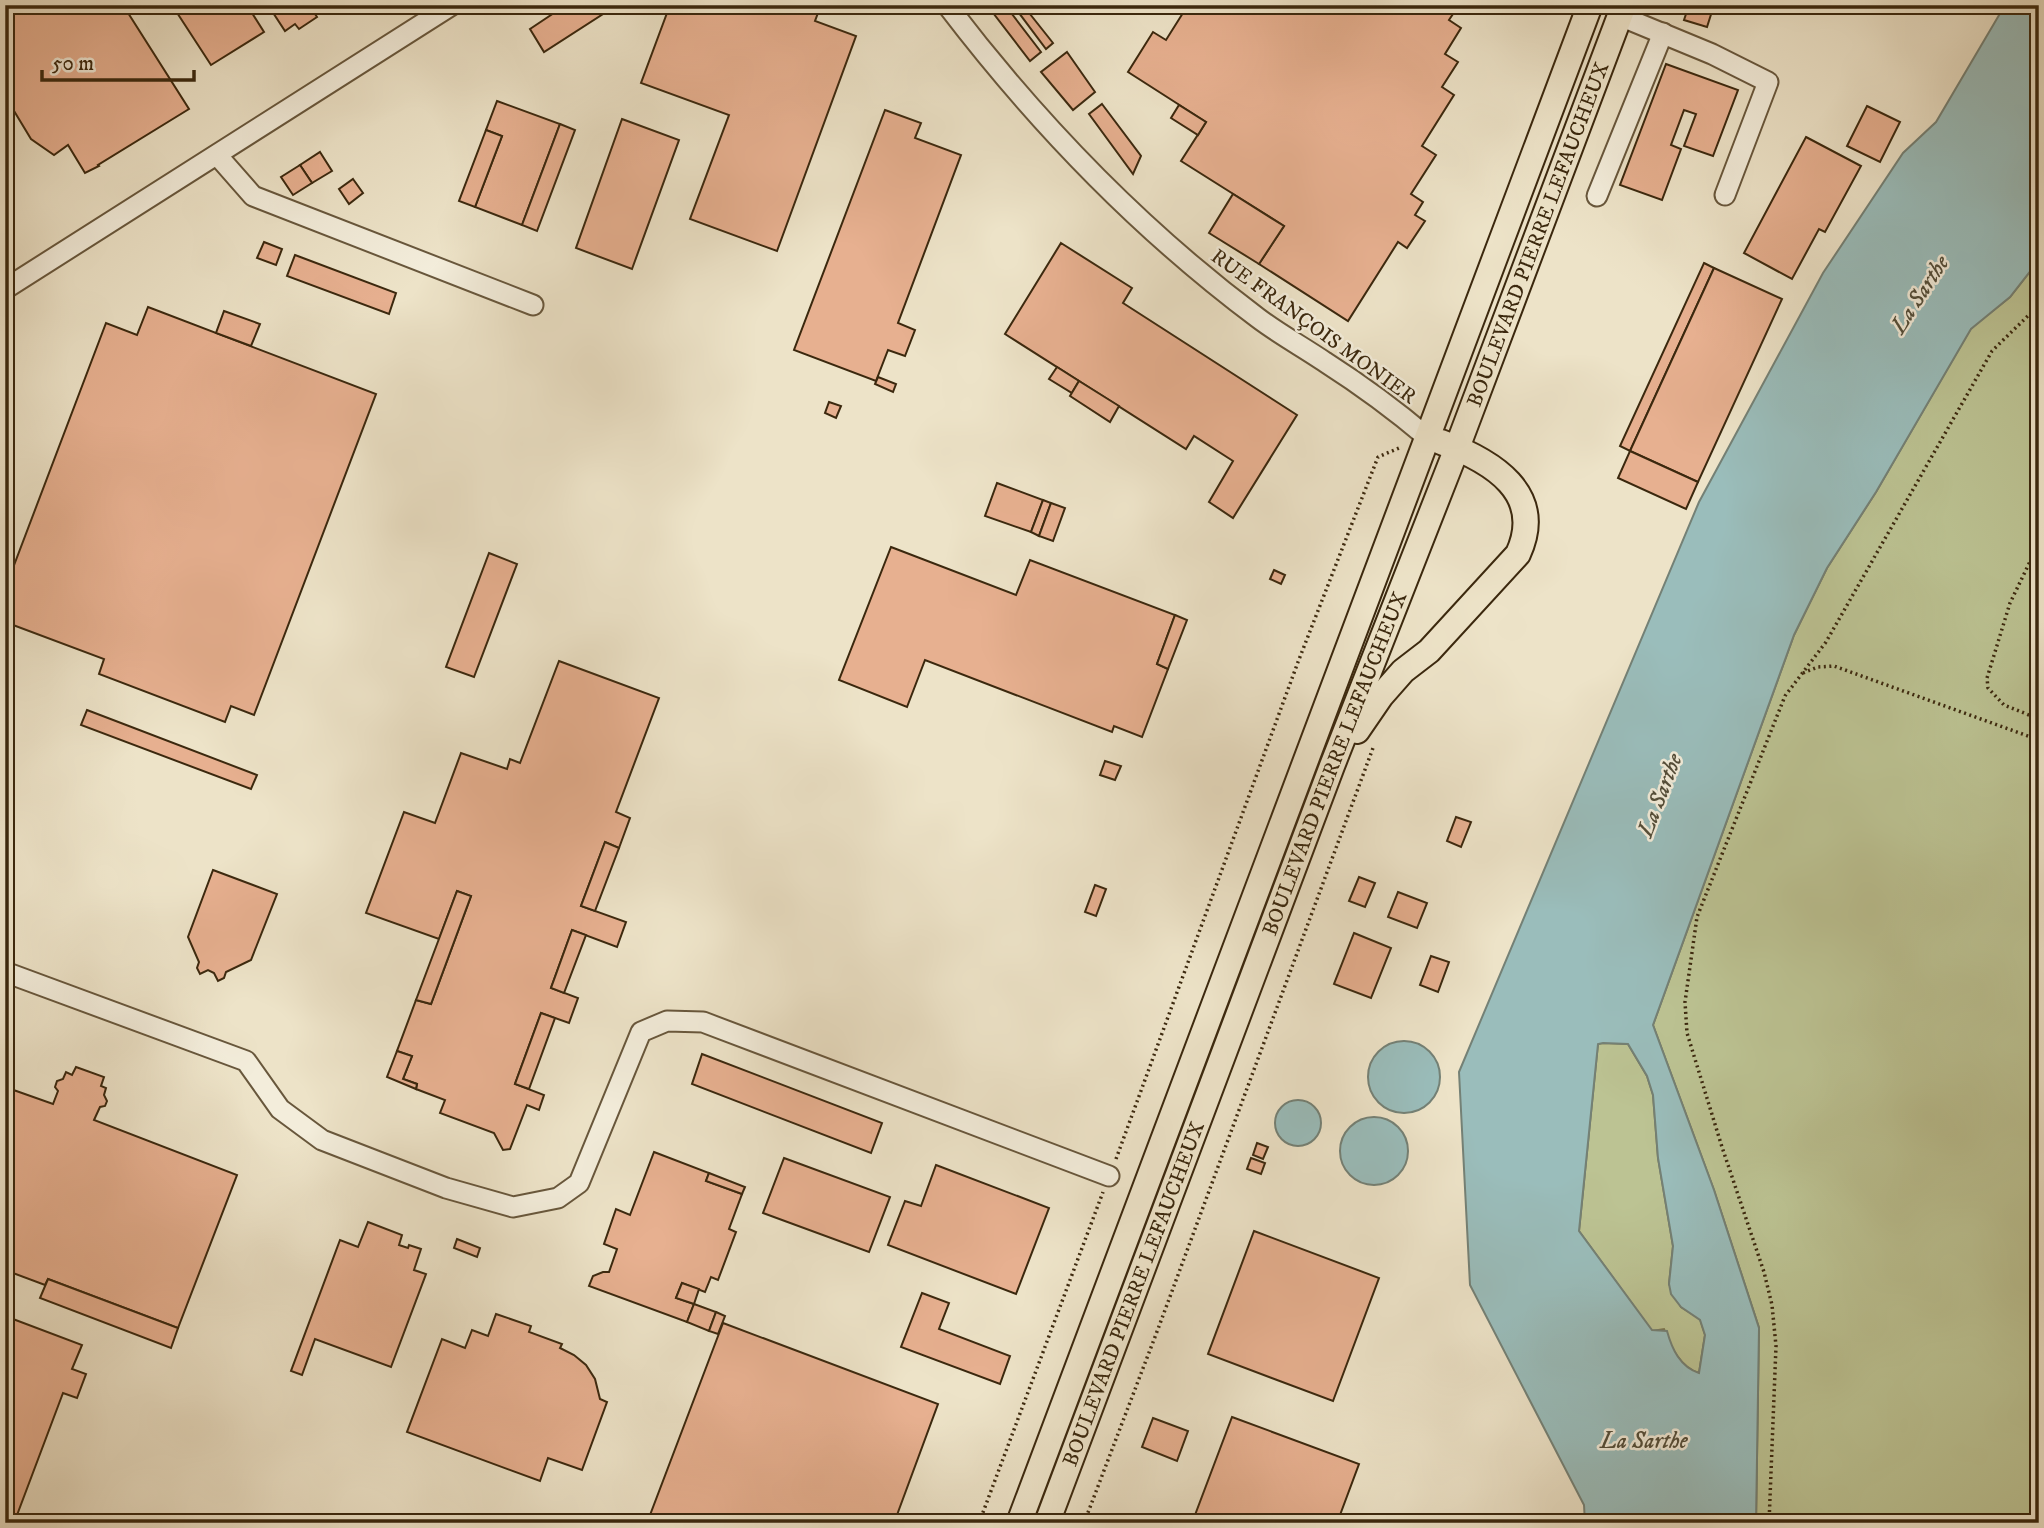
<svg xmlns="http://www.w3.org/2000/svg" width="2044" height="1528" font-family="'IM FELL DW Pica',serif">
<rect width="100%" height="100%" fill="#ede3c8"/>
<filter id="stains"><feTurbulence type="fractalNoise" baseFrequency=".00286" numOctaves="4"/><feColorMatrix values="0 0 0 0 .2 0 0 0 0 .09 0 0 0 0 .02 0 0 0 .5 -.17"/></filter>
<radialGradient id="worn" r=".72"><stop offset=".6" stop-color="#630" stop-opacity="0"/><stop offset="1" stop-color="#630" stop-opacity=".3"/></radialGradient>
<g fill="#bcc393" stroke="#7c7650" stroke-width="2">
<polygon points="2039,260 2039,1523 1756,1523 1759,1328 1714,1190 1653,1025 1794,635 1827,568 1876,492 1971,328 2010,297"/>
<path d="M1603 1043 1628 1044 1647 1076 1653 1095 1658 1158 1673 1246 1669 1284 1681 1307 1700 1319 1705 1335 1699 1373C1680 1367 1671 1347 1664 1329L1652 1331 1579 1231 1598 1044Z"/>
</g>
<g fill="#9abdbb" stroke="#748176" stroke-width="2" fill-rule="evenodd">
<path d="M2005 5H2039V260L2010 297 1971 329 1876 492 1827 568 1794 635 1653 1025 1714 1190 1759 1328 1756 1523H1585L1584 1505 1470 1285 1459 1072 1699 502 1823 273 1903 153 1936 122ZM1603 1043 1628 1044 1647 1076 1653 1095 1658 1158 1673 1246 1669 1284 1671 1294 1681 1307 1700 1320 1705 1335 1699 1373C1680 1367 1672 1349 1667 1331L1652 1330 1579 1231 1598 1044Z"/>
<circle cx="1404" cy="1077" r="36"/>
<circle cx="1298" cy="1123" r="23"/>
<circle cx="1374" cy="1151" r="34"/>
</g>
<g fill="#e7b090" stroke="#3b280e" stroke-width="2">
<polygon points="5,5 123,5 189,109 98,165 99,166 85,173 68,145 54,155 31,139 5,96"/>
<polygon points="172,5 247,5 264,32 211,65"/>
<polygon points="268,5 330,5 322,12 321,11 315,14 317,17 299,29 295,24 285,31"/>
<polygon points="566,5 617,5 544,52 530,29"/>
<polygon points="670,5 821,5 815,21 856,36 777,251 690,219 729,115 641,83"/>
<polygon points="987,5 1005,5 1041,52 1030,61"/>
<polygon points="1013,5 1034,5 1037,9 1030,14 1053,43 1046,49"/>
<polygon points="1188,5 1459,5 1449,20 1461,28 1445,54 1458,62 1442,87 1454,95 1422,146 1436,155 1411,194 1423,202 1415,215 1425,221 1407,248 1398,242 1348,321 1259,264 1284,226 1181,161 1206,122 1128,72 1153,32 1166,40"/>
<polygon points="1689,5 1714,5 1707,27 1684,20"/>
<polygon points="1067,52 1095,92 1073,110 1041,72"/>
<polygon points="1666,64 1738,90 1713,156 1684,146 1696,114 1684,110 1671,145 1681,149 1662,200 1620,185"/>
<polygon points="497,101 560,124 522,225 475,207 502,136 486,130"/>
<polygon points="1102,104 1141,156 1133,174 1089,114"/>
<polygon points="1179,105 1206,122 1198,135 1171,118"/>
<polygon points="1867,106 1900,122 1880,162 1847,146"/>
<polygon points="885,110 921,123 915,138 961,155 898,323 915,330 905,356 888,350 876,381 794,350"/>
<polygon points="622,119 679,140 632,269 576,248"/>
<polygon points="560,124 575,130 537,231 522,225"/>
<polygon points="486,130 502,136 475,207 459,201"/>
<polygon points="1806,137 1861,166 1825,232 1819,229 1792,279 1744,253"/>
<polygon points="320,152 332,171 312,183 300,165"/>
<polygon points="300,165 312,183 293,195 281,177"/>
<polygon points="353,179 363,193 349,204 339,189"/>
<polygon points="1233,194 1284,226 1259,264 1209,233"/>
<polygon points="264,242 282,249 276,265 257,258"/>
<polygon points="1061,243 1132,288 1123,303 1297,415 1233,518 1209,502 1233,461 1194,436 1186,449 1005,334"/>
<polygon points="295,255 396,293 389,314 287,276"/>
<polygon points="1704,263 1714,268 1630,451 1620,446"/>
<polygon points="1714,268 1782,299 1698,482 1630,451"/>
<polygon points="148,307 376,394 254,715 231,706 225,722 99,674 104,659 5,622 5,580 8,581 106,323 137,335"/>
<polygon points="224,311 260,324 251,346 216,333"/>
<polygon points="1057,367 1079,381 1072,393 1049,379"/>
<polygon points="878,377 896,384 893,392 875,384"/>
<polygon points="1079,381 1119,406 1110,422 1070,396"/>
<polygon points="829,402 841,406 836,418 825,413"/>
<polygon points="1630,451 1698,482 1686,509 1618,478"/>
<polygon points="997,483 1043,500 1031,532 985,516"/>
<polygon points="1043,500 1051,503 1039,536 1031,532"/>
<polygon points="1051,503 1065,508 1053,541 1039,536"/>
<polygon points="891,547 1016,595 1030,560 1175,615 1157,664 1168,669 1142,737 1114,726 1112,732 925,660 907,707 839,680"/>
<polygon points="489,553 517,564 474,677 446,667"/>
<polygon points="1274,570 1285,575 1281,584 1270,579"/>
<polygon points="1175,615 1187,620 1168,669 1157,664"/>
<polygon points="559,661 659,698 616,812 630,818 619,848 605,842 581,906 626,922 617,947 572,930 551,988 578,998 569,1023 541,1013 515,1084 544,1095 539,1110 527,1105 510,1149 503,1150 494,1133 440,1113 445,1100 416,1089 417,1084 403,1079 412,1056 397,1051 416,1000 431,1004 471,896 457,891 439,939 366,913 404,812 435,823 461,753 507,769 510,759 520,763"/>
<polygon points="87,710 257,775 251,789 81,725"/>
<polygon points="1105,761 1121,766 1115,780 1100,775"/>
<polygon points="1456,817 1471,822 1461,847 1447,841"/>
<polygon points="605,842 619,848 595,911 581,906"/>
<polygon points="213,870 277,894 251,960 226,972 224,978 218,981 214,973 208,970 200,974 197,968 199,962 188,937"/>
<polygon points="1359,877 1375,883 1365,907 1349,901"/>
<polygon points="1095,885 1106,889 1096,916 1085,912"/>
<polygon points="457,891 471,896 431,1004 416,1000"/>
<polygon points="1398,892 1427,903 1417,928 1388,917"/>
<polygon points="572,930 586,935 564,993 551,988"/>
<polygon points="1354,933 1391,948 1371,998 1334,984"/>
<polygon points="1431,956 1449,962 1438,992 1420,985"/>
<polygon points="541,1013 555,1018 529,1089 515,1084"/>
<polygon points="397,1051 412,1056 403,1079 417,1084 416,1089 387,1077"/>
<polygon points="702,1054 882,1123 871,1153 692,1084"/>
<polygon points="76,1067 104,1077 101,1086 106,1088 104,1095 107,1101 105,1106 100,1107 94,1120 237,1175 178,1328 48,1279 45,1285 5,1270 5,1087 53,1104 58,1091 55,1087 57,1081 63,1079 66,1072 72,1075"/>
<polygon points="1257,1143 1268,1147 1263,1159 1253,1155"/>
<polygon points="654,1152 709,1173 706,1181 742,1194 729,1229 736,1232 718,1280 711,1277 705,1292 682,1283 676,1298 694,1304 687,1322 589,1286 593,1276 603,1272 609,1272 617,1249 604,1244 616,1209 630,1215"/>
<polygon points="784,1158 890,1197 869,1252 763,1213"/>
<polygon points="1251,1158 1265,1163 1261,1174 1247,1169"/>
<polygon points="936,1165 1049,1208 1016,1294 888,1245 905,1201 921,1206"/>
<polygon points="709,1173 745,1187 742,1194 706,1181"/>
<polygon points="368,1222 402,1235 399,1245 408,1248 409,1245 421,1249 414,1270 426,1274 391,1367 315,1339 302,1375 291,1371 340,1240 358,1247"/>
<polygon points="1254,1231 1379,1278 1333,1401 1208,1354"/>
<polygon points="457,1239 480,1248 477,1257 454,1248"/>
<polygon points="48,1279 178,1328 171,1348 40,1298"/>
<polygon points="682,1283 699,1289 694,1304 676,1298"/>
<polygon points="922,1293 949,1303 939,1329 1010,1356 1000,1384 901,1347"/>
<polygon points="694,1304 716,1312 709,1331 687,1322"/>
<polygon points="716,1312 725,1316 718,1334 709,1331"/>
<polygon points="496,1314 531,1326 529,1332 562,1344 560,1348 574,1355 586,1365 595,1379 600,1399 607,1402 582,1470 548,1458 540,1481 407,1432 442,1339 465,1348 472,1330 488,1336"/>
<polygon points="5,1316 82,1345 72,1369 86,1374 77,1398 63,1393 14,1523 5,1523"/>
<polygon points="723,1323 938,1404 894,1523 647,1523"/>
<polygon points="1232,1417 1359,1464 1337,1523 1192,1523"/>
<polygon points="1153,1418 1188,1431 1177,1461 1142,1447"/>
</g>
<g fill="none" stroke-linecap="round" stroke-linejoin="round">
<g stroke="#68573c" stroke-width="23">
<g id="minor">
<path d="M947 5C1037 123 1139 229 1258 318 1279 334 1303 347 1325 362 1361 385 1395 410 1428 438"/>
<polyline points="1620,16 1712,54 1768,82 1725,195"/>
<polyline points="217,155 253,196 533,305"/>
<polyline points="1597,196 1663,33"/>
<polyline points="5,289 452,5"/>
<polyline points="5,972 246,1061 280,1109 322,1140 446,1188 513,1207 558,1198 579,1183 641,1032 667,1021 703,1022 1109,1176"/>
</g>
</g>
<g stroke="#3b280e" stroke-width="28">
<g id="major">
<path d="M1357 731 1381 696 1403 671 1429 651 1518 554C1546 493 1492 461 1441 442"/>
<polyline points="1019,1523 1590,5"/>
<path id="s1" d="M1047 1523 1332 766 1457 448 1624 5"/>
</g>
</g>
<g stroke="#3b280e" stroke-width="3.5" stroke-dasharray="2 3.5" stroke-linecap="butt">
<polyline points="2039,543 2010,603 1987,678 1988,688 2004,705 2039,719"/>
<polyline points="1803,673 1818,667 1834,666 2039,740"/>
<polyline points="1116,1159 1298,662 1378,457 1399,448"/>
<polyline points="979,1523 1103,1192"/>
<polyline points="1084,1523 1158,1329 1373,748"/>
<polyline points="1769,1523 1776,1346 1772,1305 1764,1272 1722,1147 1687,1033 1685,1002 1697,917 1785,696 1826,642 1992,351 2039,305"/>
</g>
<use href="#minor" stroke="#f3eddb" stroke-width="19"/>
<use href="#major" stroke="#ede3c8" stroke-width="24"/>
</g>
<g text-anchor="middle" stroke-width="5" stroke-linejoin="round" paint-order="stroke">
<g font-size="21" fill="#3b280e" stroke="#f3eddb">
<text dy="7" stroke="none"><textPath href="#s1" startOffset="1379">BOULEVARD PIERRE LEFAUCHEUX</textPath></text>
<text transform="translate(1314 326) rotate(36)" y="7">RUE FRANÇOIS MONIER</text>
<text dy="7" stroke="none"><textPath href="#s1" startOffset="812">BOULEVARD PIERRE LEFAUCHEUX</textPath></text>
<text dy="7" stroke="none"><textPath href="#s1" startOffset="245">BOULEVARD PIERRE LEFAUCHEUX</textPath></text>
</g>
<g font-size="23" font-style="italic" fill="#534d39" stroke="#f3eddb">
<text transform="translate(1919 294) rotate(-57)" y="8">La Sarthe</text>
<text transform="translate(1659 795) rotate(-69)" y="8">La Sarthe</text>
<text x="1644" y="1448">La Sarthe</text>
</g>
</g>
<rect width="2044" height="1528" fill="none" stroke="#ede3c8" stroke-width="28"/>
<rect x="7" y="7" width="2030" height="1514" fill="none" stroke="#3b280e" stroke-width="3.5"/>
<rect x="14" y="14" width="2016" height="1500" fill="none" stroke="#3b280e" stroke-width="2"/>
<path d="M42 70v10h152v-10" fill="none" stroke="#3b280e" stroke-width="3.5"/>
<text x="52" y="70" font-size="21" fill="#3b280e" stroke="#f3eddb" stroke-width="5" paint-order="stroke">50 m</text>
<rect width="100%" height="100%" filter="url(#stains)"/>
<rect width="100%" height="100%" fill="url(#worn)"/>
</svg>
